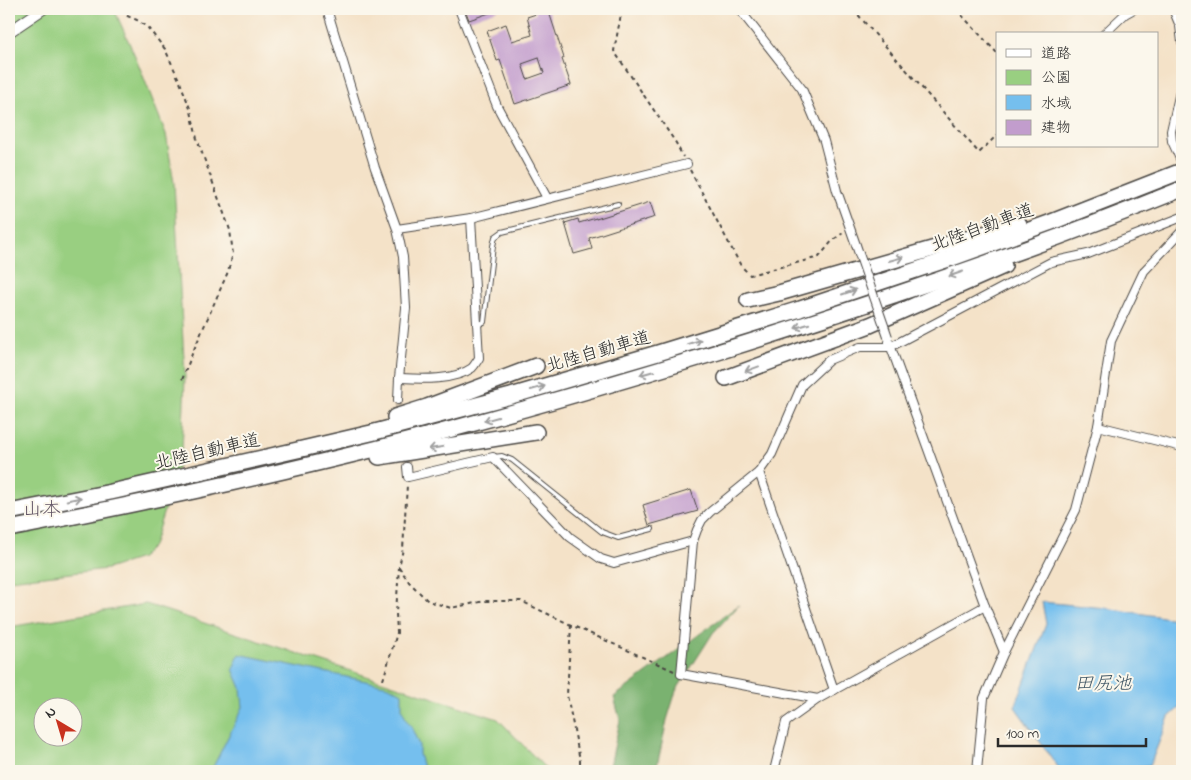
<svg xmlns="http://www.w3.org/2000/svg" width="1191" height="780" font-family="'Indie Flower','Klee One',sans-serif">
<rect width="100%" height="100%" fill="#fbf7ec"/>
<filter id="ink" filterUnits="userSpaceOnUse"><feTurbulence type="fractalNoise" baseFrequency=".02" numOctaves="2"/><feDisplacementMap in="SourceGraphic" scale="10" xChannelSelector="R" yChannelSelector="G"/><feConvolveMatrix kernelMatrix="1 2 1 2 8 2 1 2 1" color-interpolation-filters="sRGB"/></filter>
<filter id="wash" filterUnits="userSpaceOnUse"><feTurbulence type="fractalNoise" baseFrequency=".0096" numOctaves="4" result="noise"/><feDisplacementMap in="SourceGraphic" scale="20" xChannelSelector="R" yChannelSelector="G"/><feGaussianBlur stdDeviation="1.12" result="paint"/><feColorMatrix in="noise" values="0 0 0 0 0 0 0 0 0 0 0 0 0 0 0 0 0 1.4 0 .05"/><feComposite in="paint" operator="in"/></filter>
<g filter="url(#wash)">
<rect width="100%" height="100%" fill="#f4e2c8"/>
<g fill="#99cf81" stroke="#627d56" fill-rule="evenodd">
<polygon points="9,9 114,9 136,58 166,134 174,183 185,377 182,453 153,546 141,558 107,569 9,580"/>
<path d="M146 604 498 719 548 771H9V627ZM42 708H72V738H42Z"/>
</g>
<polygon fill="#7ab26f" stroke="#526e4d" points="739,605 713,633 676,691 667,720 656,771 609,771 620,720 614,697"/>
<g fill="#75bfee" stroke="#50758c">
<polygon points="1042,602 1106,608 1182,620 1182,705 1169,717 1150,765 1109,771 1061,771 1015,707 1046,624"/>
<polygon points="239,654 389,686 402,693 402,710 407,721 411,726 419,745 419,754 424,771 364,771 359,769 358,771 211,771 243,707 241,688 233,669"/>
</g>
<g id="blocks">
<g fill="#c29dcd" fill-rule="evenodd">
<polygon points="465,9 498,9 498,10 469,20"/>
<path d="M534 9H548L564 58 562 59 571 85 515 104 500 60 497 61 487 31 506 24 512 41 532 35 527 17 536 14ZM539 58 544 73 527 79 522 64Z"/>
<polygon points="650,202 655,217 589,238 592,249 574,254 565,223 578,219 579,223 596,218 596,219"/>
<polygon points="691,490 698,511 649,525 643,505"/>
</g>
</g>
</g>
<g filter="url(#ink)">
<use href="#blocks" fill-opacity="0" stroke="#494643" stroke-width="1"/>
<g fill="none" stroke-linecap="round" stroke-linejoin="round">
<polyline stroke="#ccbda9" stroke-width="8" stroke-dasharray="8 4" stroke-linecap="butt" points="398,400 407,467"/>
<g stroke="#494643" stroke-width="6">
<g id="service">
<polyline points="478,325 484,322 493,246 495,237 502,232 618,204"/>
<polyline points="493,457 502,456 512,460 602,532 618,538 652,529"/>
</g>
</g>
<g stroke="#494643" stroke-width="10">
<g id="minor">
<polyline points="327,9 375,168 397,229 403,257 406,308 399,378 398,400"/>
<polyline points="459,9 497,106 547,198"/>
<polyline points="739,9 802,89 824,141 837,191 856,245"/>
<polyline points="1173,9 1180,26 1182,42"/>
<polyline points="1104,34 1125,14 1134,9"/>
<polyline points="1182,83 1171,131 1172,141 1182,163"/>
<polyline points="397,229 471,218 687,164"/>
<polyline points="889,342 985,606 1004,652"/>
<path d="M399 378C420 379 454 381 472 368 475 365 477 361 479 358L471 218"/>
<polyline points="1098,426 1182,447"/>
<polyline points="407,467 408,477 493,457 570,537 601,559 614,563 693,541"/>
<polyline points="759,472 834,690"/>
<polyline points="818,699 681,674 693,541 697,530 702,520 710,512 759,472 772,454 802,385 829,360 860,347 890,347 1051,262 1088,254 1182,217"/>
<polyline points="774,771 786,722 818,699 985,606"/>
<polyline points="977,771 984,698 1004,652 1076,510 1098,426 1111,341 1144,271 1182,231"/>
</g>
</g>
<g stroke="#494643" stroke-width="12">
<polyline id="tertiary" points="9,32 43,9"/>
</g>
<g stroke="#494643" stroke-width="18">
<g id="motorway">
<polyline points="748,300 779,293 1019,224"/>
<polyline points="726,378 870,325 1004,266"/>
<polyline points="395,417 427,407 536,366"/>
<polyline points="379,457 536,432"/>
<polyline points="9,512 111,492 302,449 371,433 511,396 658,353 800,309 955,257 1049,223 1182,171"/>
<path d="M9 529C83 515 157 499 231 483 301 467 371 451 441 432 534 407 626 380 718 352 875 303 1030 251 1182 189"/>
</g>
</g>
<g stroke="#494643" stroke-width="2" stroke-dasharray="4 4" stroke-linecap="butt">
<polyline points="125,9 125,15 137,20 148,28 165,49 180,82 191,111 197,139 230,230 233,254 227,274 192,354 182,380"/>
<polyline points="622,9 614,51 676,143 683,157"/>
<polyline points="853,9 979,153 997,135"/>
<polyline points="956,9 997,53"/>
<polyline points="690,170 741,266 750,275 819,257 833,240 843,233"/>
<polyline points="399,567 409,582 428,601 451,608 485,601 521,601 571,625 674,671"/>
<polyline points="571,625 567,695 580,760 580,771"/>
<polyline points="383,680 397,633 396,613 399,567 403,549 407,485"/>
</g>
<use href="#service" stroke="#fff" stroke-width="4"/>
<use href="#minor" stroke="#fff" stroke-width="8"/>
<use href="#tertiary" stroke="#fff" stroke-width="10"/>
<use href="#motorway" stroke="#fff" stroke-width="15"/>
<g stroke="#494643" stroke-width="10" stroke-linecap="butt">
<polyline id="minor-bridge" points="856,245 888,337"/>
</g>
<use href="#minor-bridge" stroke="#fff" stroke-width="8"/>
</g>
<defs><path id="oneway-shaft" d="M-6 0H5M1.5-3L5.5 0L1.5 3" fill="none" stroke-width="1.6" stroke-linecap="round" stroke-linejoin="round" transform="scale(1.25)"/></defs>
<g stroke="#a0a0a0">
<use href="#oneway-shaft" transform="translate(896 259) rotate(-15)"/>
<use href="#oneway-shaft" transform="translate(956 274) rotate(161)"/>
<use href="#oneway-shaft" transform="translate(849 292) rotate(-19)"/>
<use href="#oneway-shaft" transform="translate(802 326) rotate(163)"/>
<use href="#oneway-shaft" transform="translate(694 342) rotate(-17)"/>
<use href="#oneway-shaft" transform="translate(752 369) rotate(160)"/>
<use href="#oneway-shaft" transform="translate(647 373) rotate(164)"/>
<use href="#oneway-shaft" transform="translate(538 388) rotate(-16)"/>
<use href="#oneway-shaft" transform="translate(491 419) rotate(165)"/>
<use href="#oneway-shaft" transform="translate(436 448) rotate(170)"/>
<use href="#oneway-shaft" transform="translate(74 499) rotate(-11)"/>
</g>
</g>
<g text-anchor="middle" stroke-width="4" stroke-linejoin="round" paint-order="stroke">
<g font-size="18" fill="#2b2b2b" stroke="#fbf7ec">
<text transform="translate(982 227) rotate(-20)" y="6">北陸自動車道</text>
<text transform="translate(598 351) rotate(-16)" y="6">北陸自動車道</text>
<text transform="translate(207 451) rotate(-13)" y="6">北陸自動車道</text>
</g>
<g font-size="19" fill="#605364" stroke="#fbf7ec">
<text x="42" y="515">山本</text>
</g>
<g font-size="19" font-style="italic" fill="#415766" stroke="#fbf7ec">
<text x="1103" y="689">田尻池</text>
</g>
</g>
<rect width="1191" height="780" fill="none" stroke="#fbf7ec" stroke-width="30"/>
<rect x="996" y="32" width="162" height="115" fill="#fbf7ec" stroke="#a8a59f"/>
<rect x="1006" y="49" width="25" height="8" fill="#ffffff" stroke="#a8a59f"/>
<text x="1041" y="58" font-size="15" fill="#2b2b2b">道路</text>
<rect x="1006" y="70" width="25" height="15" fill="#99cf81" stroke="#a8a59f"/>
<text x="1041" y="82" font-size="15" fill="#2b2b2b">公園</text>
<rect x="1006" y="95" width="25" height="15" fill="#75bfee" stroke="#a8a59f"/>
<text x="1041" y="108" font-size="15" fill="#2b2b2b">水域</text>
<rect x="1006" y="120" width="25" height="15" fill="#c29dcd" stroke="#a8a59f"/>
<text x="1041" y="132" font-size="15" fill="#2b2b2b">建物</text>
<g transform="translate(58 722) rotate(322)"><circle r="24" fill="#fbf7ec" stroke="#a8a59f"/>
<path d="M0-4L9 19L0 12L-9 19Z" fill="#c8321e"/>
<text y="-8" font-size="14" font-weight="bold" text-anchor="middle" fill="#2b2b2b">N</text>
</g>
<path d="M998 738v8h148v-8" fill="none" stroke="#2b2b2b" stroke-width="2.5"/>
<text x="1006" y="738" font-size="15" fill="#2b2b2b" stroke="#fbf7ec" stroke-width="4" paint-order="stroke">100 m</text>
</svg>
